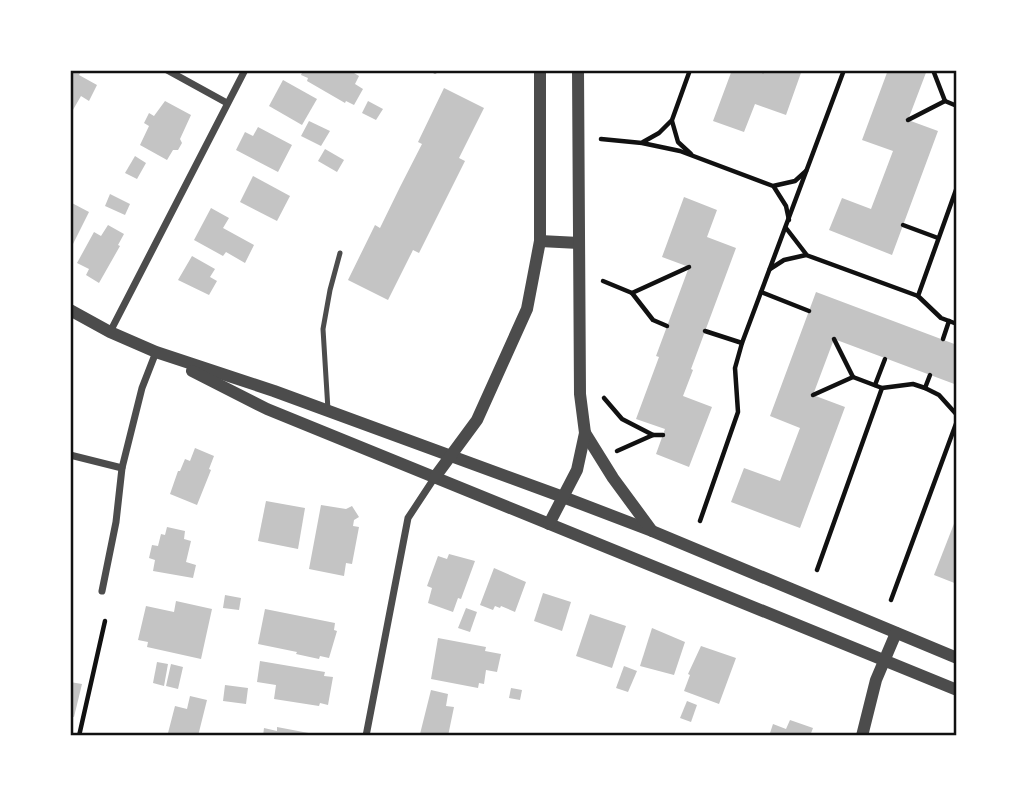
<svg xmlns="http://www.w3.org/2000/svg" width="1027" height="806" font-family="'Varela Round',sans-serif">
<rect width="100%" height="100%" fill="#fff"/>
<g fill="#c4c4c4">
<polygon points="70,70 82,70 79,75 97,85 89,101 81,96 70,115"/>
<polygon points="303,70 349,70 359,76 355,84 363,89 354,105 346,101 345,103 307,81 308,78 301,75"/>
<polygon points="732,70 763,71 802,70 786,115 755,104 744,132 713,121"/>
<polygon points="888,70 927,70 908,120 938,131 892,255 829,230 842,198 871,209 893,151 862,140"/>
<polygon points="283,80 317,99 302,125 269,106"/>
<polygon points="444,88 484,108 459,158 465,161 419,253 413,250 388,300 348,280 375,225 380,228 400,187 422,144 418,142"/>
<polygon points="165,101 191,115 180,139 182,143 178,150 173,150 167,160 140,145 149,126 144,123 149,113 154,116"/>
<polygon points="368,101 383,109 376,120 362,113"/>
<polygon points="309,121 330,131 321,146 301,136"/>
<polygon points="258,127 292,145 278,172 236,150 245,132 253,136"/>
<polygon points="325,149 344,160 337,172 318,161"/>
<polygon points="135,156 146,163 137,179 125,173"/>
<polygon points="253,176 290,196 277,221 240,202"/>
<polygon points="110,194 130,204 125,215 105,206"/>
<polygon points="684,197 717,210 707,237 736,248 691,369 693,370 683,396 712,407 689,467 656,454 665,429 636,419 659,357 656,356 689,267 662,257"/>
<polygon points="70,202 89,212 70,250"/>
<polygon points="211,208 229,218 223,228 254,245 245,263 226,252 223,256 194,240"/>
<polygon points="108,225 124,234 118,245 120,246 99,283 86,275 89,269 77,263 94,232 101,236"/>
<polygon points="192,256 215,269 210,277 217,281 209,295 178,280"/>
<polygon points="816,292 957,345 957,385 834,339 813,395 845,407 800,528 731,502 744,468 780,481 800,428 770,416"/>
<polygon points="195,448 214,456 209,469 211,470 197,505 170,494 178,471 180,471 185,459 190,461"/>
<polygon points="266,501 305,508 298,549 258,541"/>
<polygon points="321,505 346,509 352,506 359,517 354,520 353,526 359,527 352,564 346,563 344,576 309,569"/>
<polygon points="957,516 957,584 934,575"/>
<polygon points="167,527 185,531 184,539 191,541 186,562 196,565 193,578 153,571 155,560 149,558 152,545 158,546 161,534 165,535"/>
<polygon points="449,554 475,561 461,599 458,598 453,612 428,603 432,588 427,586 438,556 447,559"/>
<polygon points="494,568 526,582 515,612 501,606 500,608 495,606 493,610 480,605"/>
<polygon points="543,593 571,602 562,631 534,621"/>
<polygon points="225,595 241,598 239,610 223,608"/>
<polygon points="176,601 212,609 201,659 147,647 148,642 138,640 146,606 174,612"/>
<polygon points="466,608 477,612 470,632 458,628"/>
<polygon points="265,609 335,623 334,630 337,631 329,658 320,656 319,659 296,654 297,652 258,644"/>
<polygon points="590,614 626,626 612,668 576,656"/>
<polygon points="652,628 685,642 674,675 640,666"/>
<polygon points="438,638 486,647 485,651 501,654 497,672 486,670 484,684 479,683 478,688 431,679"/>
<polygon points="701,646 736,658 719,704 684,691 690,675 688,674"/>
<polygon points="260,661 325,672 324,676 333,677 328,705 320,703 319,706 274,699 276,685 257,682"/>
<polygon points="157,662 168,664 164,686 153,683"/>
<polygon points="171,664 183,667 178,689 166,686"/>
<polygon points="624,666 637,671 628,692 616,688"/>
<polygon points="70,682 82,684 74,717 70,716"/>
<polygon points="225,685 248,688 246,704 223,701"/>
<polygon points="511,688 522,690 520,700 509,698"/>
<polygon points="431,690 448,694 446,706 454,707 448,736 420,734"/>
<polygon points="190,696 207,700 198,736 168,733 175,706 187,709"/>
<polygon points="687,701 697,705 691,722 680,718"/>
<polygon points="790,720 813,728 810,736 769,736 773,724 786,729"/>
<polygon points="277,727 319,735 319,736 263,736 264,728 277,731"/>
</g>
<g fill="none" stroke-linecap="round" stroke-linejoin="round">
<g stroke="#111" stroke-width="4.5">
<polyline points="763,70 763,71"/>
<polyline points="933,70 945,101"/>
<polyline points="908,120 945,101 957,106"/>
<polyline points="672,121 678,142 691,154"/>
<polyline points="601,139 642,143 680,151 773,186 795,181 806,171"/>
<polyline points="643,142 659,133 672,120 690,70"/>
<polyline points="774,187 786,206 789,220"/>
<polyline points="957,187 918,296 941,318 957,324"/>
<polyline points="903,225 938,238"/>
<polyline points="786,228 806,254"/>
<polyline points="770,269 784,260 806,255 918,296"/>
<polyline points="603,281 632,293 653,320 667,326"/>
<polyline points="761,292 809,311"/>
<polyline points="632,293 689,267"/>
<polyline points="705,331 742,343"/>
<polyline points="834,339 853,377 882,388 913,384 925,388 939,395 957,415"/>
<polyline points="943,339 949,321"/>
<polyline points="875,385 885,359"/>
<polyline points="925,388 930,375"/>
<polyline points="813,395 853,377"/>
<polyline points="604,398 622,419 653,435"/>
<polyline points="617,451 653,435 663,435"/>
<polyline points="700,521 738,412 735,368 742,343 844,70"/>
<polyline points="817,570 882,388"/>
<polyline points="891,600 957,421"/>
<polyline points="79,736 105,621"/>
</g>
<g stroke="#4c4c4c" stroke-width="5">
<polyline points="435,71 435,70"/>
<polyline points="328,410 323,329 330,290 340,253"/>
</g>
<g stroke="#4c4c4c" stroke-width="7">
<polyline points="167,70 227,103"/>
<polyline points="110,332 245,70"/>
<polyline points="70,455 122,468"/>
<polyline points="102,591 116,522 122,468 142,388 156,352"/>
<polyline points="366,736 408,518 435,477"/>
</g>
<g stroke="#4c4c4c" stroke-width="12">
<polyline points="540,241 579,243"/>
<polyline points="70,310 110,332 156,352 274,391 563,497 652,531 957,658"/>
<polyline points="192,371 267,409 957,690"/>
<polyline points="585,433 613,478 652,531"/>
<polyline points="435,477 477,420 527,309 540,241 540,70"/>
<polyline points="549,524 577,470 585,433 580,394 578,70"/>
<polyline points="862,736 876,680 896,633"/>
</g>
</g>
<rect width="1027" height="806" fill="none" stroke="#ffffff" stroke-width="144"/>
<rect x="72" y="72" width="883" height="662" fill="none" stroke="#111" stroke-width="2.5"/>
</svg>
